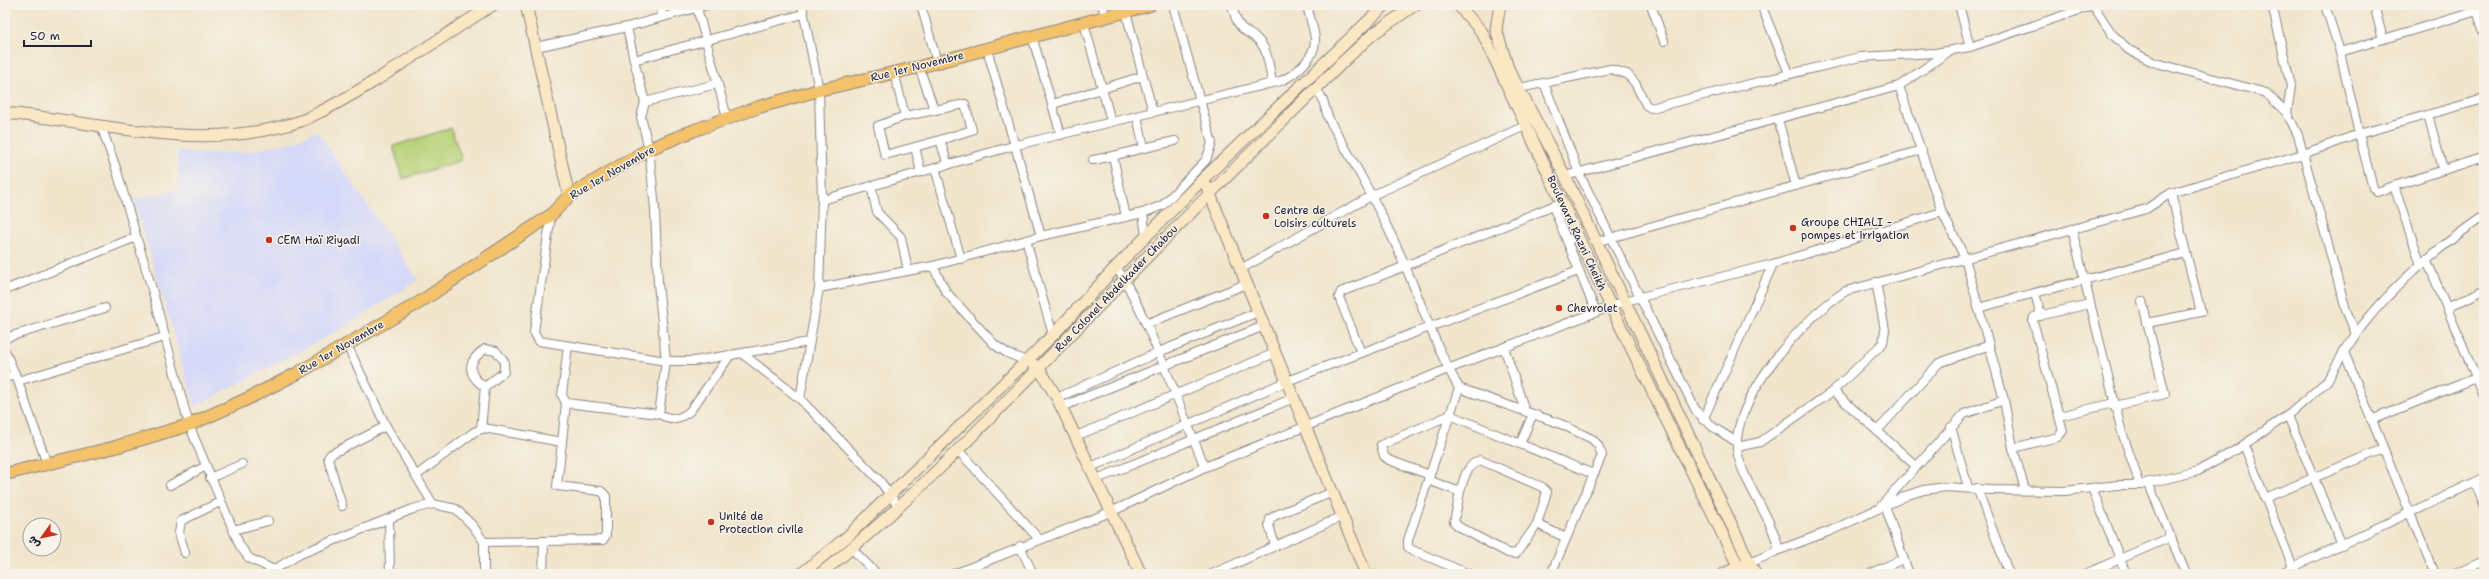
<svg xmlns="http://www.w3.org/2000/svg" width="2489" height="579" font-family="'Shantell Sans','Playpen Sans Arabic',sans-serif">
<rect width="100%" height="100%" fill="#f7f3e8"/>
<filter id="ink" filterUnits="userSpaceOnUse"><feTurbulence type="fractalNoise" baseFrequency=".025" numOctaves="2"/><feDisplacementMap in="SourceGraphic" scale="8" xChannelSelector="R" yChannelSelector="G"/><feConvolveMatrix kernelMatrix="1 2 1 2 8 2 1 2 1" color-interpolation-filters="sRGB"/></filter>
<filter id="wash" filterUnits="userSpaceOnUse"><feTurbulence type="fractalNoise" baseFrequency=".012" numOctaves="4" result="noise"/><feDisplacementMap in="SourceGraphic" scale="16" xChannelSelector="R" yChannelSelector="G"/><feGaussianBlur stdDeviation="0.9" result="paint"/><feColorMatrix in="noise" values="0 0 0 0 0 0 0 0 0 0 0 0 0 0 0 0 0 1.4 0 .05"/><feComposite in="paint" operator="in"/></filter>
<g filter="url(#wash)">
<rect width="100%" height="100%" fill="#f1e5cc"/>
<polygon fill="#d4d8f9" points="317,131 418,280 345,327 195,407 134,200 178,189 177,151 200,154 246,152 292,142"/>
<polygon fill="#b7d278" stroke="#6c7a5a" points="451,128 462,160 403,179 393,146"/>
</g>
<g filter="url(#ink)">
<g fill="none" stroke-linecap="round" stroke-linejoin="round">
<g stroke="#8a8484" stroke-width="10">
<g id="street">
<polyline points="660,5 663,17 707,5"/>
<polyline points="802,5 819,90 822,200 819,288 800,399 880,481 898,506"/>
<polyline points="921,5 937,62"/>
<polyline points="1102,5 1106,17"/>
<path d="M1232 5C1239 40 1254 28 1264 48 1269 58 1270 72 1272 82"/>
<polyline points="1651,5 1664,41"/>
<polyline points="1761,5 1789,73"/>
<polyline points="1959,5 1970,47 2094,5"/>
<path d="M2093 5 2112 34 2129 50 2153 62 2266 93 2287 113 2298 135 2346 310 2356 334C2390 288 2437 248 2484 216"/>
<polyline points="2272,5 2291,86 2287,113"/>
<polyline points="2374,5 2383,39"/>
<polyline points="2475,5 2484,32"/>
<polyline points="697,8 727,117"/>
<polyline points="1126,12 1143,76"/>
<polyline points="1084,23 1111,121"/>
<polyline points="1032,36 1061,135"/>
<polyline points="536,47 627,27"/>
<polyline points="987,49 1041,236"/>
<polyline points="2340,52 2484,9"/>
<polyline points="1947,53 1899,86 1942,212 1965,258 2004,400 2013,448 2025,490"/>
<polyline points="634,60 627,27 663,17"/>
<polyline points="919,67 934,109"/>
<polyline points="894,72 905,116"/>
<polyline points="1544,83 1579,173 1696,411 1713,427 1735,441"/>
<polyline points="716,84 645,102 634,60 803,14"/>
<path d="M1315 89C1326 98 1324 112 1331 123 1358 169 1383 215 1404 263 1422 305 1436 348 1459 388L1561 424 1592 439 1598 445 1602 455 1551 574"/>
<polyline points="1515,89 1610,69 1627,74 1635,83 1646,105 1651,108 1860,57 1935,53 1970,47"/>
<polyline points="1053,104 1143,76 1153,112"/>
<polyline points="2428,115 2443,169"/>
<polyline points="1778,119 1796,186"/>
<polyline points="101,126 116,168 154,296 189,425 240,546 249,558 274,570 274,574"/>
<polyline points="915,147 940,140"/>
<polyline points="1144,148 1175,141"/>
<polyline points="1093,160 1113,156"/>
<polyline points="935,168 961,259"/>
<polyline points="921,172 915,147 885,155 878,126 905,116 965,104 972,130 940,140 948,165"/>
<polyline points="1565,176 1899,86"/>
<polyline points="871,186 877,212 901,237 908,271"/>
<polyline points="2394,186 2484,157"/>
<path d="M822 200 1013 146 1281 81C1296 74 1316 57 1315 39 1314 28 1309 16 1307 5"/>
<polyline points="1553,206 1567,241"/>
<polyline points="1143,213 1163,205 1206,160 1212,143 1173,5"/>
<polyline points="551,215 534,332 539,341 666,361 694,361 809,342"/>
<polyline points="1126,217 1113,156 1144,148 1137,116"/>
<polyline points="2072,229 2121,429 2140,485"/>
<polyline points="1578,235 1567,241 1596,312"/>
<polyline points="1026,240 1053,335"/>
<polyline points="1596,242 1922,150"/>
<polyline points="2427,261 2484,396"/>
<polyline points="2421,265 2394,186 2377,192 2373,188 2359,134 2484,99"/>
<polyline points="933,266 1041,236 1143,213 1146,237"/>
<path d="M1116 267C1129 285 1138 306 1147 326 1168 372 1185 420 1205 467"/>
<polyline points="1239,270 1373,195 1527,125"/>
<polyline points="1876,282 1885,330 1883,343 1833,391 1916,466"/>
<polyline points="819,288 933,266 946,292 995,345 1007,353 1026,361"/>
<polyline points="5,290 136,237"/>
<polyline points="2035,293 2041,316"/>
<polyline points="1978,308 2186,253"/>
<polyline points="2447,308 2484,290"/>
<polyline points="2147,323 2201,312 2171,193"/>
<polyline points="1146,324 1246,284"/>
<polyline points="2356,334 2344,352 2435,574"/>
<polyline points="5,338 105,308"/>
<polyline points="346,343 386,426 433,504"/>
<polyline points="568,346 562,395 566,403 659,414 666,361 658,283 655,209 649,149 641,117 645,102"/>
<polyline points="1504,347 1525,411"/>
<polyline points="5,351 18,381"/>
<polyline points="1361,353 1339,297 1341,292 1563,202"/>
<polyline points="744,355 800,399"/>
<polyline points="5,378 15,374"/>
<polyline points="1459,388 1408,540 1408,547 1412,550 1469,574"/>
<polyline points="1057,398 1159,352 1258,312"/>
<polyline points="2115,406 2165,394 2142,301"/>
<polyline points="1061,407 1264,326"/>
<path d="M659 414C671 420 679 420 690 411L729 357"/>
<polyline points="2059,416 2114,403"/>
<polyline points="2288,416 2342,545"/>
<polyline points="1703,420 1773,264"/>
<polyline points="2371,420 2476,378"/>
<polyline points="1951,427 1968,487"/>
<path d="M481 429 485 387 504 372V361L496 351 485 349C466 362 467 375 485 387"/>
<polyline points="1877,431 1939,363 1987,346"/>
<polyline points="1076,436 1275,353"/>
<polyline points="562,442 566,403"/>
<polyline points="1520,444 1533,414"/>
<polyline points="2244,445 2293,567 2280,574"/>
<polyline points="1737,447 1760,442 1833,391"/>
<polyline points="2013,448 2058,437 2063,431 2033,321 2034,317 2089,304"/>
<polyline points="957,449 1039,539"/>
<polyline points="47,464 18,381 164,337"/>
<polyline points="1091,467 1287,381 1578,271"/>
<polyline points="417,475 474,432 484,428 562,442 557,486 601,491 606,496 606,535 603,540 484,542"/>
<polyline points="1430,475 1389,460 1384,456 1381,445 1450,415 1593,474"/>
<polyline points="210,478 242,464"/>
<polyline points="1097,479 1294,398"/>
<path d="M1428 480 1460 492 1454 522 1459 527 1508 553 1516 554 1537 524 1547 492 1542 487 1480 460C1466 466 1464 478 1460 492"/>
<polyline points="2148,482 2186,574"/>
<polyline points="2475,483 2484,504"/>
<polyline points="170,485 206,466"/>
<polyline points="1977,488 2009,574"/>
<polyline points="2092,488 2126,574"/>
<polyline points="2265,498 2383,449"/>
<polyline points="342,506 328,458 331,454 386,426"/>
<polyline points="1881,506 1964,414 2004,400"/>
<polyline points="1885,506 1909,574"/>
<polyline points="389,519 390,574"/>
<polyline points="1537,524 1566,538"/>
<polyline points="233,530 268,521"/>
<polyline points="1020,546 1033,574"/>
<polyline points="1275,546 1269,525 1270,519 1276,515 1333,492"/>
<polyline points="851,548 877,574"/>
<polyline points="1779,550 1830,531 1908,495 1924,490 1946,487 1990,490 2065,491 2118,485 2140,485 2198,471 2236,450 2291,413 2327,381 2344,352"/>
<polyline points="185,553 179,533 181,521 220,502"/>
<path d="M1750 563 1779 550C1771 515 1745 486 1738 455 1726 405 1805 315 1846 291L2146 209 2171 193 2303 154 2359 134 2340 52 2325 5"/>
<polyline points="267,574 300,554 413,509 433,504 456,509 473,526 484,542 484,574"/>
<polyline points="543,574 544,541"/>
<polyline points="954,574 1113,511 1205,467 1448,369 1625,301 1773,264 1942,212"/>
<polyline points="1212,574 1343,516"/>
<polyline points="1869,574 1903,559"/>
<polyline points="2085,574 2171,537"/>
<polyline points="2298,574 2293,567 2484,478"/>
<polyline points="2455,574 2484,561"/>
</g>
</g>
<g stroke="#8a8484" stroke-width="13">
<g id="secondary">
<polyline points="526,5 569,196"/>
<polyline points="1458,5 1482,32 1611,307 1742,574"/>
<polyline points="1500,5 1496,29 1508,68 1565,176 1755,574"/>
<path d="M5 113C95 121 185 149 275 128 287 125 299 123 310 117 374 86 432 42 493 5"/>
<polyline points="1207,187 1366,574"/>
<polyline points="1034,365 1039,368 1057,398 1141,574"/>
<polyline points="801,574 848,536 1053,335 1116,267 1202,180 1385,5"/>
<path d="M820 574C914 500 1001 407 1085 320 1171 232 1258 145 1347 58L1373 34 1415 5"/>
<polyline points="1723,574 1744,565"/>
</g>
</g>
<g stroke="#8a8484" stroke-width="14">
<polyline id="primary" points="5,474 112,448 189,425 247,399 298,373 420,302 551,215 569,196 649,149 695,130 759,107 819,90 919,67 1150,5"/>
</g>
<use href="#street" stroke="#fff" stroke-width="8"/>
<use href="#secondary" stroke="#fae7c3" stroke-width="11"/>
<use href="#primary" stroke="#f3c26a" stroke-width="12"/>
</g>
</g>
<g fill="#c8321e" stroke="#f7f3e8" stroke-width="1.5">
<circle cx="1266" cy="216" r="4"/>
<circle cx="1793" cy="228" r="4"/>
<circle cx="269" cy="240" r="4"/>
<circle cx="1559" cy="308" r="4"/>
<circle cx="711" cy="522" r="4"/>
</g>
<g text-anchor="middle" stroke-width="3" stroke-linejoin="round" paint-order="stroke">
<g font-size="11" fill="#22223b" stroke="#f7f3e8">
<text transform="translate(917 66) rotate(-14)" y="4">Rue 1er Novembre</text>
<text transform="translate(612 172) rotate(-30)" y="4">Rue 1er Novembre</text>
<text transform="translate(1577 233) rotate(65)" y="4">Boulevard Razni Cheikh</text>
<text transform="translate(1116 288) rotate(-46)" y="4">Rue Colonel Abdelkader Chabou</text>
<text transform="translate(341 347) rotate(-30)" y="4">Rue 1er Novembre</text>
</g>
<g font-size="11" fill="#22223b" stroke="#f7f3e8" text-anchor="start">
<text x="1274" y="214">Centre de<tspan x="1274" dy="13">Loisirs culturels</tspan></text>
<text x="1801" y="226">Groupe CHIALI -<tspan x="1801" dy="13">pompes et irrigation</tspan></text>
<text x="277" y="244">CEM Haï Riyadi</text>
<text x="1567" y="312">Chevrolet</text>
<text x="719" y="520">Unité de<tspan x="719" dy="13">Protection civile</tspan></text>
</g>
</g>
<rect width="2489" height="579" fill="none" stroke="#f7f3e8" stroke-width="20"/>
<g transform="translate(42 537) rotate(237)"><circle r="19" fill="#f7f3e8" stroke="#a29fa3"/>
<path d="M0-3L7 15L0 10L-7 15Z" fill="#c8321e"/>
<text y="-6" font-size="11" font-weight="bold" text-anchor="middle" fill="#22223b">ش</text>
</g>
<path d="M24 40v6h67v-6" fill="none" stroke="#22223b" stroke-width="2"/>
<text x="30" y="40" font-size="12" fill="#22223b" stroke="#f7f3e8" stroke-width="3" paint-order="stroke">50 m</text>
</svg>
